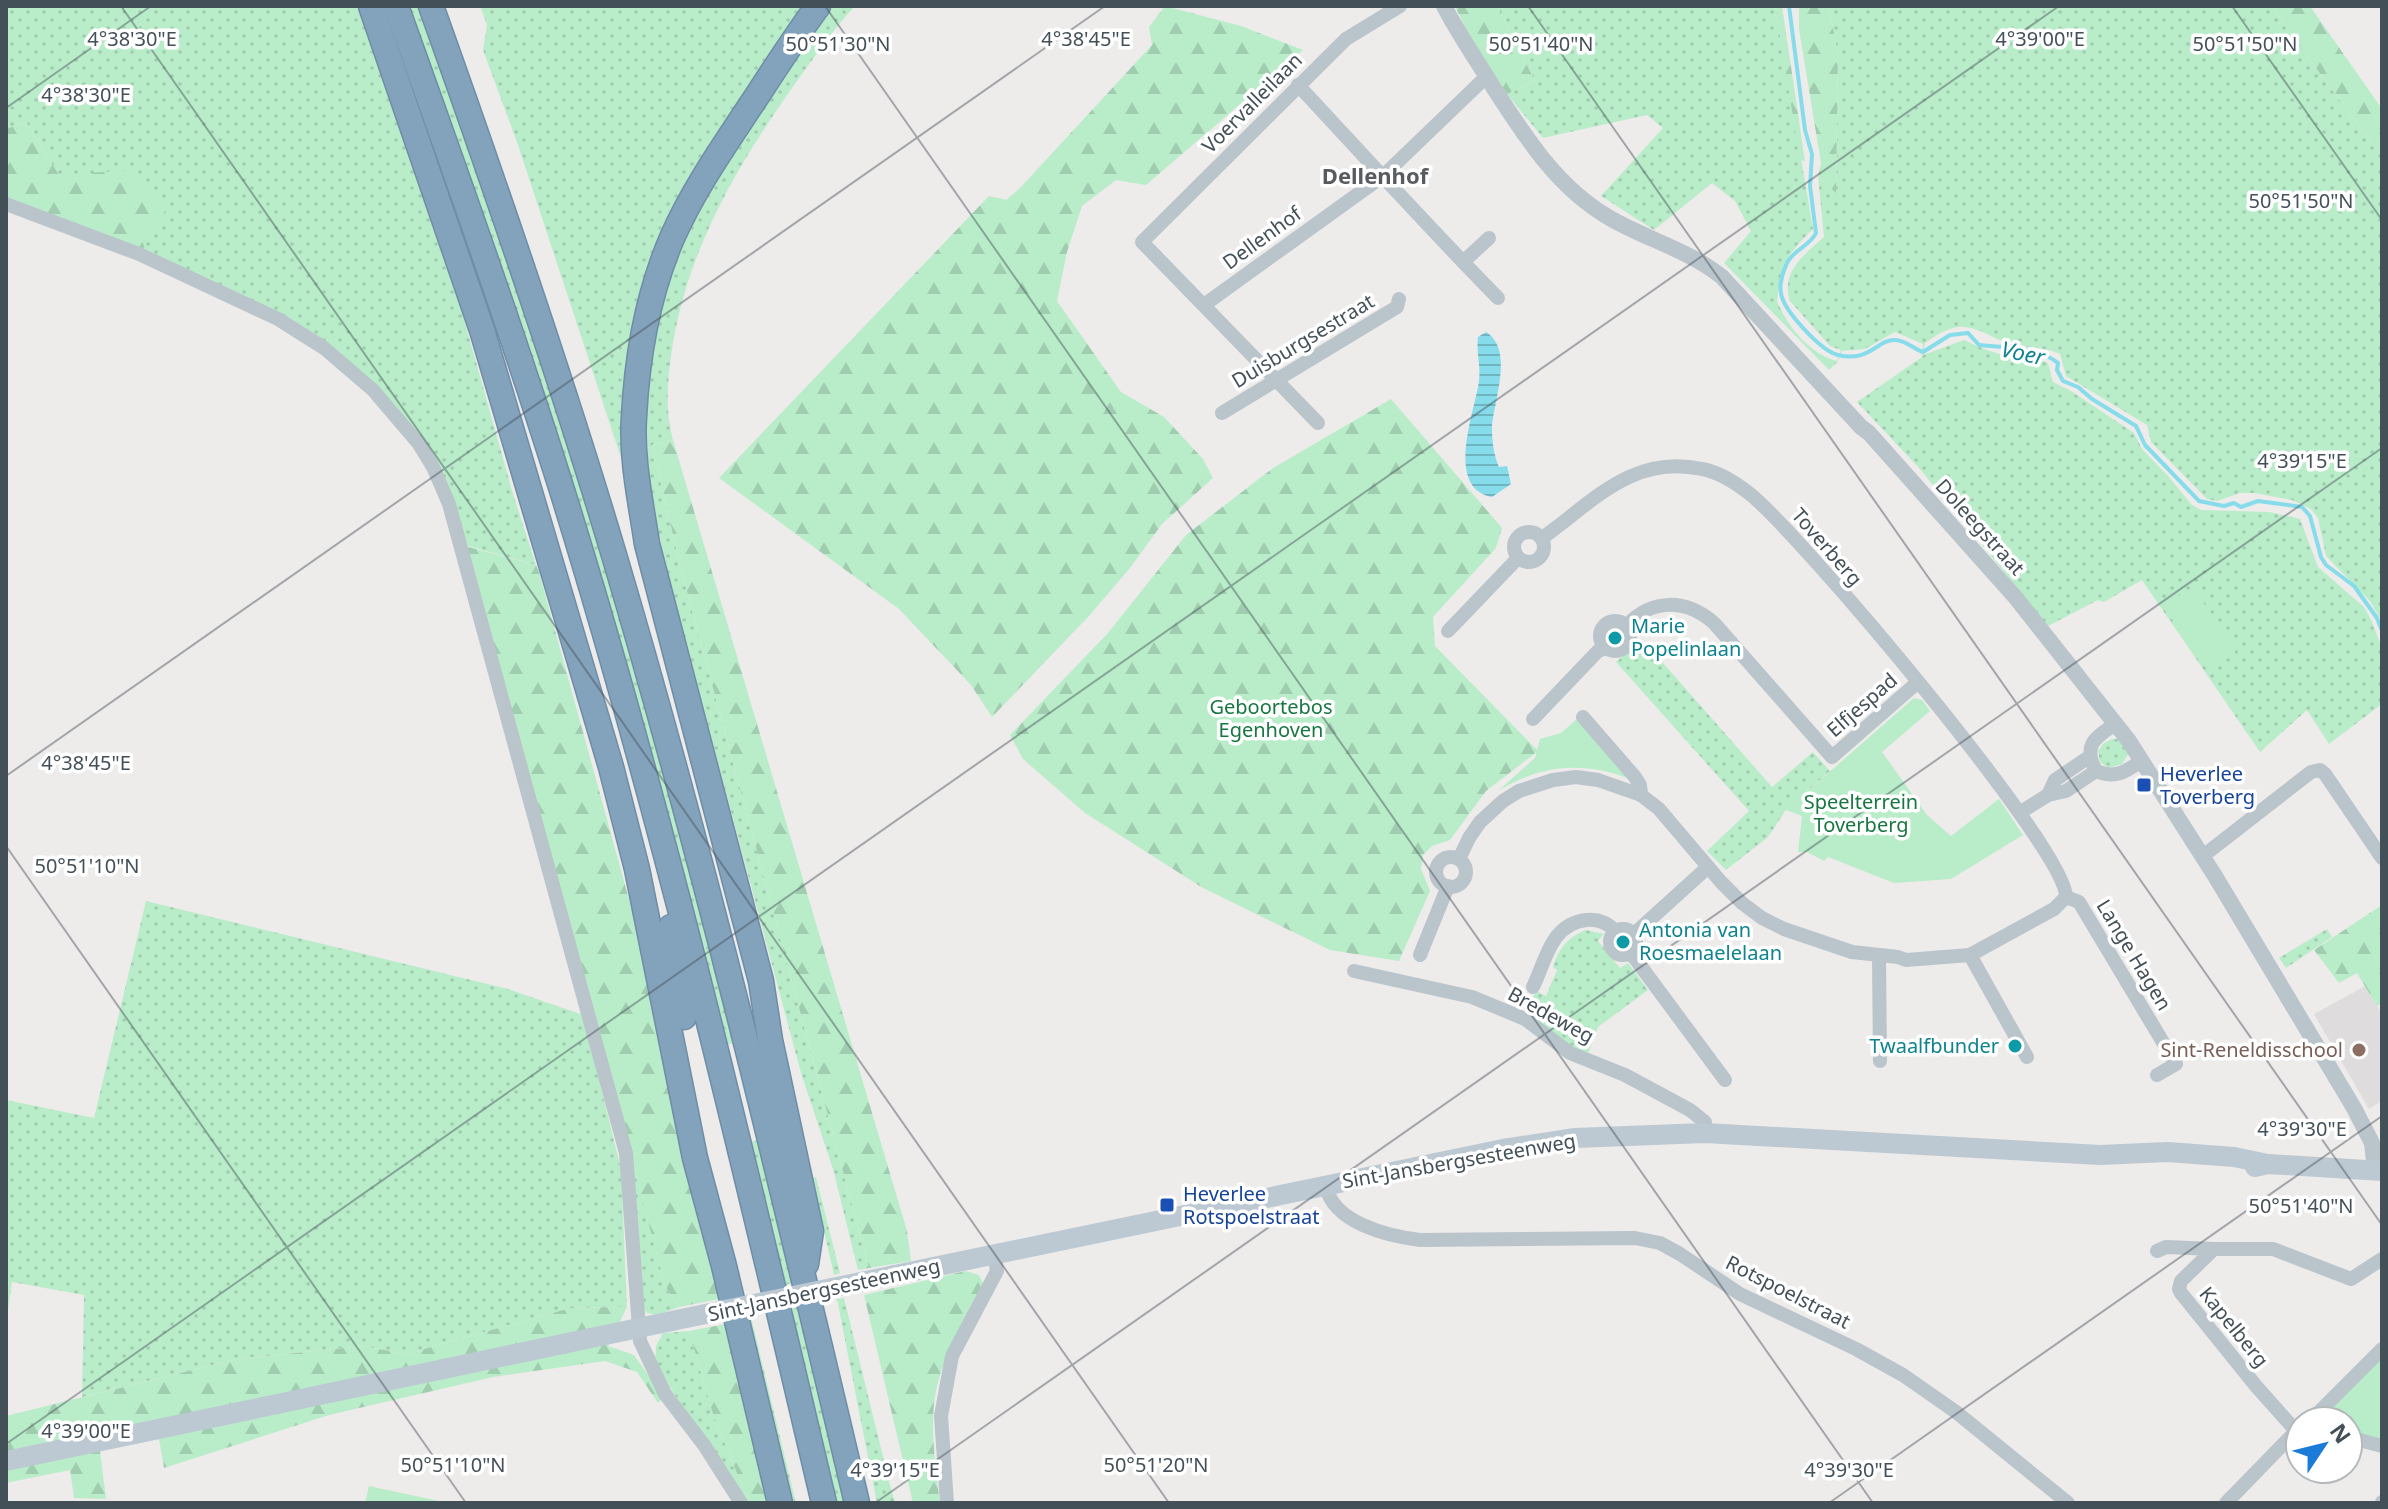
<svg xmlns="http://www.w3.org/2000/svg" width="2388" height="1509" font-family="'Noto Sans',sans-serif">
<defs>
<pattern id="grass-dots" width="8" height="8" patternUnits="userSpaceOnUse" patternTransform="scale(2)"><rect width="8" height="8" fill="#b9edc9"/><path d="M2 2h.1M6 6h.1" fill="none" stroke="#a0cdaf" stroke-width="1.8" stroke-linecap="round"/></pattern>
<pattern id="forest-firs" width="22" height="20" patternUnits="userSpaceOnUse" patternTransform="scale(2)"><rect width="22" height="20" fill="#b9edc9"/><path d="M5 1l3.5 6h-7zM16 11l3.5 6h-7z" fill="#a0cdaf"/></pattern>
<pattern id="water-rules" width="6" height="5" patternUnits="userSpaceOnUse" patternTransform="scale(2)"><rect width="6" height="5" fill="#86dcea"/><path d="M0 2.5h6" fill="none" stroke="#6fb5c0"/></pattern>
</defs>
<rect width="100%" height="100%" fill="#eeebeb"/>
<polygon fill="#dfdcdd" points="2365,986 2382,1014 2382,1101 2369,1109 2314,1014"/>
<g fill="url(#grass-dots)">
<polygon points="6,6 356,6 367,27 438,226 513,494 536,565 465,545 439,467 324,341 143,249 59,175 26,122 6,129"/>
<path d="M410 6H419C486 190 549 376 605 564 652 722 694 883 735 1043L725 1045 597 566 530 350Z"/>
<polygon points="480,6 808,6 675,214 628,479 518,145 483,50 487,25"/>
<path d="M831 6H855C835 27 819 51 802 74 743 156 690 242 673 343 668 375 664 407 673 440L652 445 681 569 869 1268 858 1270 833 1169 801 1073 671 587C660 540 648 492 647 443 643 307 687 216 762 106 784 73 805 37 831 6Z"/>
<path d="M1497 6H1775L1813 229C1787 254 1781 265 1777 301 1787 326 1810 354 1837 361L1841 350 1830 346 1790 301C1780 272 1805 254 1824 237L1818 176 1836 192 1838 55 1829 6H2273L2284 25 2382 157V622L2370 601 2326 556 2318 518 2311 509 2292 500 2254 493H2240L2217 501 2207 499 2151 442 2147 425 2066 376 2060 354C2044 347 2028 348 2011 344 1996 340 1980 328 1964 327 1951 325 1935 336 1925 343L1923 355 1964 340C1979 347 1990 352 2008 356 2022 359 2035 357 2048 363L2053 382 2071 391 2134 433 2142 449 2169 477 2191 504 2201 510 2269 512 2300 519 2318 567 2364 607 2372 622 2382 648V704L2329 744 2307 710 2260 752 2142 580 2104 602 2098 600 2048 626 1920 469 1857 402 1922 357 1923 344 1895 332 1865 349 1842 351 1838 361 1829 370 1724 263 1751 231 1735 201 1712 183 1654 230 1601 196 1663 128 1647 115 1543 138 1507 94 1535 81Z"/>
<polygon points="1642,639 1772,787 1813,752 1830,771 1786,810 1768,837 1726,870 1707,851 1749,811 1616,662"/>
<polygon points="2112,739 2120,739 2129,753 2122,764 2108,768 2100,762 2098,751 2104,743"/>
<polygon points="146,901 508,989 583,1015 621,1169 627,1307 570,1308 406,1354 363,1346 237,1359 82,1397 84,1295 12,1282 6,1325 6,1100 94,1118"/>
<polygon points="2327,929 2332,937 2286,968 2279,958"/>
<path d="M1586 930 1604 934 1598 941 1620 968 1628 963 1648 990 1598 1027 1588 1054 1556 1038 1524 1015 1536 991 1546 996 1557 970 1553 967C1559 948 1568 937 1586 930Z"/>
<polygon points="758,1140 793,1282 786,1285 750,1142"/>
<polygon points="630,1153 666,1288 679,1307 657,1315 647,1313 643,1307"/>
<polygon points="816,1177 840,1273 834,1275 812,1178"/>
<polygon points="844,1298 890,1485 895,1503 877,1503 837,1299"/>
<polygon points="799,1307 845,1503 836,1503 790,1309"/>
<polygon points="751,1317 796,1503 787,1503 744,1320"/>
<polygon points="689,1331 713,1414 749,1503 671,1389 655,1361 656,1346 663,1333"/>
</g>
<g fill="url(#forest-firs)">
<polygon points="1165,6 1241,26 1303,50 1146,185 1116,180 1082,206 1067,252 1057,301 1121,392 1164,417 1203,459 1213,478 1162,524 1130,568 1089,616 992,717 971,685 899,609 719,478 989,196 1006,200 1020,188 1152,45 1149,27"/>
<polygon points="1455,6 1497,6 1535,81 1507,94 1469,35"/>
<polygon points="1775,6 1782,6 1805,161 1800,160"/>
<polygon points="1799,6 1829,6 1838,55 1836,193 1818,176 1821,163 1799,29"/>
<polygon points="2273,6 2310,6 2382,109 2382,157 2284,25"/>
<polygon points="26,122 59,175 132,170 168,206 143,249 6,198 6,129"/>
<polygon points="1391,399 1502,528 1496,548 1433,617 1435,646 1538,751 1486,791 1450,840 1432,846 1423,855 1421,869 1430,891 1399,961 1330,950 1203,888 1085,813 1023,759 1010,735 1108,633 1186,535 1273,468"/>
<polygon points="673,440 907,1231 911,1261 869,1268 681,569 652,445"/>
<polygon points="465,546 536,565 539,572 647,965 719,1299 679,1307 666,1288"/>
<polygon points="2382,905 2382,1003 2377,1006 2357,973 2339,983 2314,950"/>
<path d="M965 1271 979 1275 983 1283C965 1318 944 1352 936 1391 929 1424 936 1470 940 1503H913L864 1295Z"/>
<polygon points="627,1307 608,1346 634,1355 664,1397 658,1403 637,1372 605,1361 493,1377 329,1415 164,1468 159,1439 100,1451 106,1499 74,1498 70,1470 6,1483 6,1416 237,1359 363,1346 406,1354 570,1308"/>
<polygon points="726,1324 767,1503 749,1503 713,1414 689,1331"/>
</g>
<g fill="#b9edc9">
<polygon points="2193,589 2236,645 2235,653 2210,671 2165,610 2165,606 2187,590"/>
<polygon points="1914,698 1922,700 1930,711 1882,752 1927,815 1951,836 1999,799 2023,835 1951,879 1894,883 1828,857 1824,861 1807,852 1798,852 1802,816 1786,810"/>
<path d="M1577 719 1632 780C1586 761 1541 764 1498 791L1535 758 1540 739 1561 733Z"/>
<polygon points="2382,1357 2382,1440 2348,1431 2348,1421 2322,1421 2320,1416"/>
<polygon points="369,1486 439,1501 439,1503 365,1503"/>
</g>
<path fill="url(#water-rules)" d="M1486 332C1515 350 1493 403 1492 429 1492 441 1494 456 1499 467L1507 466 1511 484 1492 497C1444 488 1475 411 1479 381 1481 366 1476 352 1478 337Z"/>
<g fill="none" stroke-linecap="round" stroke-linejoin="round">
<path stroke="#86dcea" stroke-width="4" d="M1789 6 1805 130 1812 154 1810 186 1816 233C1810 246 1794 249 1787 263 1783 272 1779 284 1781 293 1783 310 1821 351 1838 355 1869 363 1878 339 1895 340 1905 340 1914 349 1923 352L1950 335 1968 333 1979 345C2005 348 2037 346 2058 363L2057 370 2063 381 2078 387 2092 399 2136 426 2145 445 2199 501 2224 506 2234 503 2241 507 2258 501 2302 507 2310 516 2321 557 2326 565 2354 586 2377 618 2382 631"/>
<g stroke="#6e8da6" stroke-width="27">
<g id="motorway">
<polyline points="371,6 482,330 611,767 637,869 695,1158 724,1266 780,1503"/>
<path d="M396 6C453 165 510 325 561 487 665 821 744 1163 824 1503"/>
<path d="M431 6C496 188 559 370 614 555 707 868 782 1186 857 1503"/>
<polyline points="671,927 684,1017"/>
<path d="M806 1264 811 1231 770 1040 761 981 647 544C641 503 631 459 634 417 637 357 648 294 672 238 693 190 724 146 753 102 774 70 795 37 818 6"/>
</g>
</g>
<g stroke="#bac4cb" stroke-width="14">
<path d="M1298 85C1364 156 1429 228 1498 298"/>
<polyline points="6,204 139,254 278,319 324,348 373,390 419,444 433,467 449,504 626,1153 640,1341 665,1394 704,1445 741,1503"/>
<polyline points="1463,262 1489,238"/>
<polyline points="1204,305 1383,176 1487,76"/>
<polyline points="1222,413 1397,307 1399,299"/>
<polyline points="1318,423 1142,242 1346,39 1400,6"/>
<circle cx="1529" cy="547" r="15"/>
<circle cx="1615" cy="636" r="15"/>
<path d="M1627 625C1653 598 1686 599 1714 623L1832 757 1918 682"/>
<polyline points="1448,631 1518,558"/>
<polyline points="1583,717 1635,777 1640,785 1641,795"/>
<polyline points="1533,719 1598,651 1605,648"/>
<path d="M2115 724C2093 739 2083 746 2096 771 2116 779 2125 772 2141 761"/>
<polyline points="2048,795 2055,780 2089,757"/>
<polyline points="2021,812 2048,795 2066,791 2096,771"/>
<polyline points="2203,856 2311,772 2320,770 2325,774 2382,858"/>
<circle cx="1451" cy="872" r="15"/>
<path d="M1459 859 1469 838 1480 822 1503 801 1519 791 1553 780 1576 777 1598 780 1641 795 1659 809 1721 882 1742 903 1762 918 1784 929 1852 952 1898 957 1906 960 1970 955 2054 909 2066 897C2067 849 1799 533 1750 494 1736 483 1719 472 1702 469 1632 454 1593 502 1542 538"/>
<polyline points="2066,897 2079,902 2176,1064 2157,1075"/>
<circle cx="1623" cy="942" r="13"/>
<polyline points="1634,934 1708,867"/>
<polyline points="1631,953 1725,1080"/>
<polyline points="1420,955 1448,886"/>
<polyline points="1970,955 2027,1057"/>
<polyline points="1879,956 1880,1061"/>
<polyline points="1354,971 1472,997 1525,1019 1570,1053 1625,1075 1690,1110 1705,1122 1705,1133"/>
<path d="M1533 987C1546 960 1551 924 1586 920 1598 919 1607 922 1615 931"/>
<path d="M1326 1186C1333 1223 1388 1236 1420 1240L1635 1238 1660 1243 1680 1254 1740 1294 1856 1349 1903 1375 1956 1412 2068 1503"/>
<polyline points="2214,1249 2273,1249 2351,1279 2382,1259"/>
<polyline points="2157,1251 2166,1247 2214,1249 2181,1281 2179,1289 2181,1293 2256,1386 2296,1431"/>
<polyline points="2310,1421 2382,1349"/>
<polyline points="2348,1437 2382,1446"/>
<polyline points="947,1503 941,1416 952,1356 997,1271 996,1265"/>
<polyline points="2226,1503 2300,1427"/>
<polyline points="2382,1503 2382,1502"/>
</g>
<path stroke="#bac4cb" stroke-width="16" d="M1444 6C1459 35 1478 62 1495 90 1527 139 1557 187 1608 217 1645 239 1689 250 1722 277L1861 427 1869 433 2016 598 2129 741 2215 876 2354 1108 2372 1143 2375 1171"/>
<g stroke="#bcc8d2" stroke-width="20">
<polyline points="2255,1167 2268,1164 2382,1171"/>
<polyline points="895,1275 1503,1149 1575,1138 1705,1133 2100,1155 2168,1152 2234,1157 2268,1164"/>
<polyline points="6,1461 686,1318"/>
</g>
<use href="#motorway" stroke="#83a2bb" stroke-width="24"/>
<polyline stroke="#bcc8d2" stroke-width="20" points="686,1318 895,1275"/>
</g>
<path fill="none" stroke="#445058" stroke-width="2" stroke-opacity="0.45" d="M121 6 1169 1503M825 6 1873 1503M1528 6 2382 1225M2232 6 2382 220M6 108 151 6M6 776 1105 6M6 846 466 1503M6 1444 2059 6M875 1503 2382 448M1829 1503 2382 1116"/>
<g fill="#0f9aa8" stroke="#fff" stroke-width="3">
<circle cx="1615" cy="638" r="8"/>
<circle cx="1623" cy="942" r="8"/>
<circle cx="2015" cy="1046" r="8"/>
</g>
<g fill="#1a4fb4" stroke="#fff" stroke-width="3">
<rect x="2136" y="777" width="16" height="16" rx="4"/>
<rect x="1159" y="1197" width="16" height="16" rx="4"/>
</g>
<circle fill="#8d6e63" stroke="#fff" stroke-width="3" cx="2359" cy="1050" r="8"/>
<g text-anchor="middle" stroke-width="7" stroke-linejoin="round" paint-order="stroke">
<g font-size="20" fill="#445058" stroke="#fff">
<text transform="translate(1252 103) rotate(-45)" y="7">Voervalleilaan</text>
<text transform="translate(1262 238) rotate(-36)" y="7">Dellenhof</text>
<text transform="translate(1303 341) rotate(-31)" y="7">Duisburgsestraat</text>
<text transform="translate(1980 527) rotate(48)" y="7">Doleegstraat</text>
<text transform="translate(1827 547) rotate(49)" y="7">Toverberg</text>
<text transform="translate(1862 705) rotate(-41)" y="7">Elfjespad</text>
<text transform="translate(2134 955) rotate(59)" y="7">Lange Hagen</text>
<text transform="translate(1551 1015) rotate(29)" y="7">Bredeweg</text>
<text transform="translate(1459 1161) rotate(-10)" y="7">Sint-Jansbergsesteenweg</text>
<text transform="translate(824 1290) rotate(-12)" y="7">Sint-Jansbergsesteenweg</text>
<text transform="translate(1788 1292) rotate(27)" y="7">Rotspoelstraat</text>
<text transform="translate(2234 1327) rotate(51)" y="7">Kapelberg</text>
</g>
<g font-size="20" fill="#0d838f" stroke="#fff" text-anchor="start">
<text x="1631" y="633">Marie<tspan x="1631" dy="23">Popelinlaan</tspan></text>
<text x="1639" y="937">Antonia van<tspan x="1639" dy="23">Roesmaelelaan</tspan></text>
<text x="1999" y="1053" text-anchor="end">Twaalfbunder</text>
</g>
<g font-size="20" fill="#177741" stroke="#fff">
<text x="1271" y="714">Geboortebos<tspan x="1271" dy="23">Egenhoven</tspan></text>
<text x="1861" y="809">Speelterrein<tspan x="1861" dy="23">Toverberg</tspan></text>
</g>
<g font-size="20" fill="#164399" stroke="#fff" text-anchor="start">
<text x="2160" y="781">Heverlee<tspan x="2160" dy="23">Toverberg</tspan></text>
<text x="1183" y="1201">Heverlee<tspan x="1183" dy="23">Rotspoelstraat</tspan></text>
</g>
<g font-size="20" fill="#785e54" stroke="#fff" text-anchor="end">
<text x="2343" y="1057">Sint-Reneldisschool</text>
</g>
<g font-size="22" font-weight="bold" fill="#585c60" stroke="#fff">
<text x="1375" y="184">Dellenhof</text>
</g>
<g font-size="22" font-style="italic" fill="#0e8194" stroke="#fff">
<text transform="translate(2023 353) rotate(12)" y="8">Voer</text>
</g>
</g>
<g font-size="20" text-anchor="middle" fill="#445058" stroke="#fff" stroke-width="7" stroke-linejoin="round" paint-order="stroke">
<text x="132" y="46">4°38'30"E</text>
<text x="1086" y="46">4°38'45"E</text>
<text x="2040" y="46">4°39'00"E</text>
<text x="838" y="51">50°51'30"N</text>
<text x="1541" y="51">50°51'40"N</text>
<text x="2245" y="51">50°51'50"N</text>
<text x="86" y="102">4°38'30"E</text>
<text x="2301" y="208">50°51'50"N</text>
<text x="2302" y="468">4°39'15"E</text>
<text x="86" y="770">4°38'45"E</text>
<text x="87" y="873">50°51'10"N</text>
<text x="2302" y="1136">4°39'30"E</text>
<text x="2301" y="1213">50°51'40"N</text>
<text x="86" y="1438">4°39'00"E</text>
<text x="453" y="1472">50°51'10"N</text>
<text x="1156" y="1472">50°51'20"N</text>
<text x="895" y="1477">4°39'15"E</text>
<text x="1849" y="1477">4°39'30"E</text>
</g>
<rect width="2388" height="1509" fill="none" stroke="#445058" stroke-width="16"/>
<g transform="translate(2324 1445) rotate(55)"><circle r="38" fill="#ffffff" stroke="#b4b9bc" stroke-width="2"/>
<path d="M0-6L14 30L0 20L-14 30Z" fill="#1b7bd9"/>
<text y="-12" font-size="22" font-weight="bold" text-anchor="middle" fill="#445058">N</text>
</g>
</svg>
